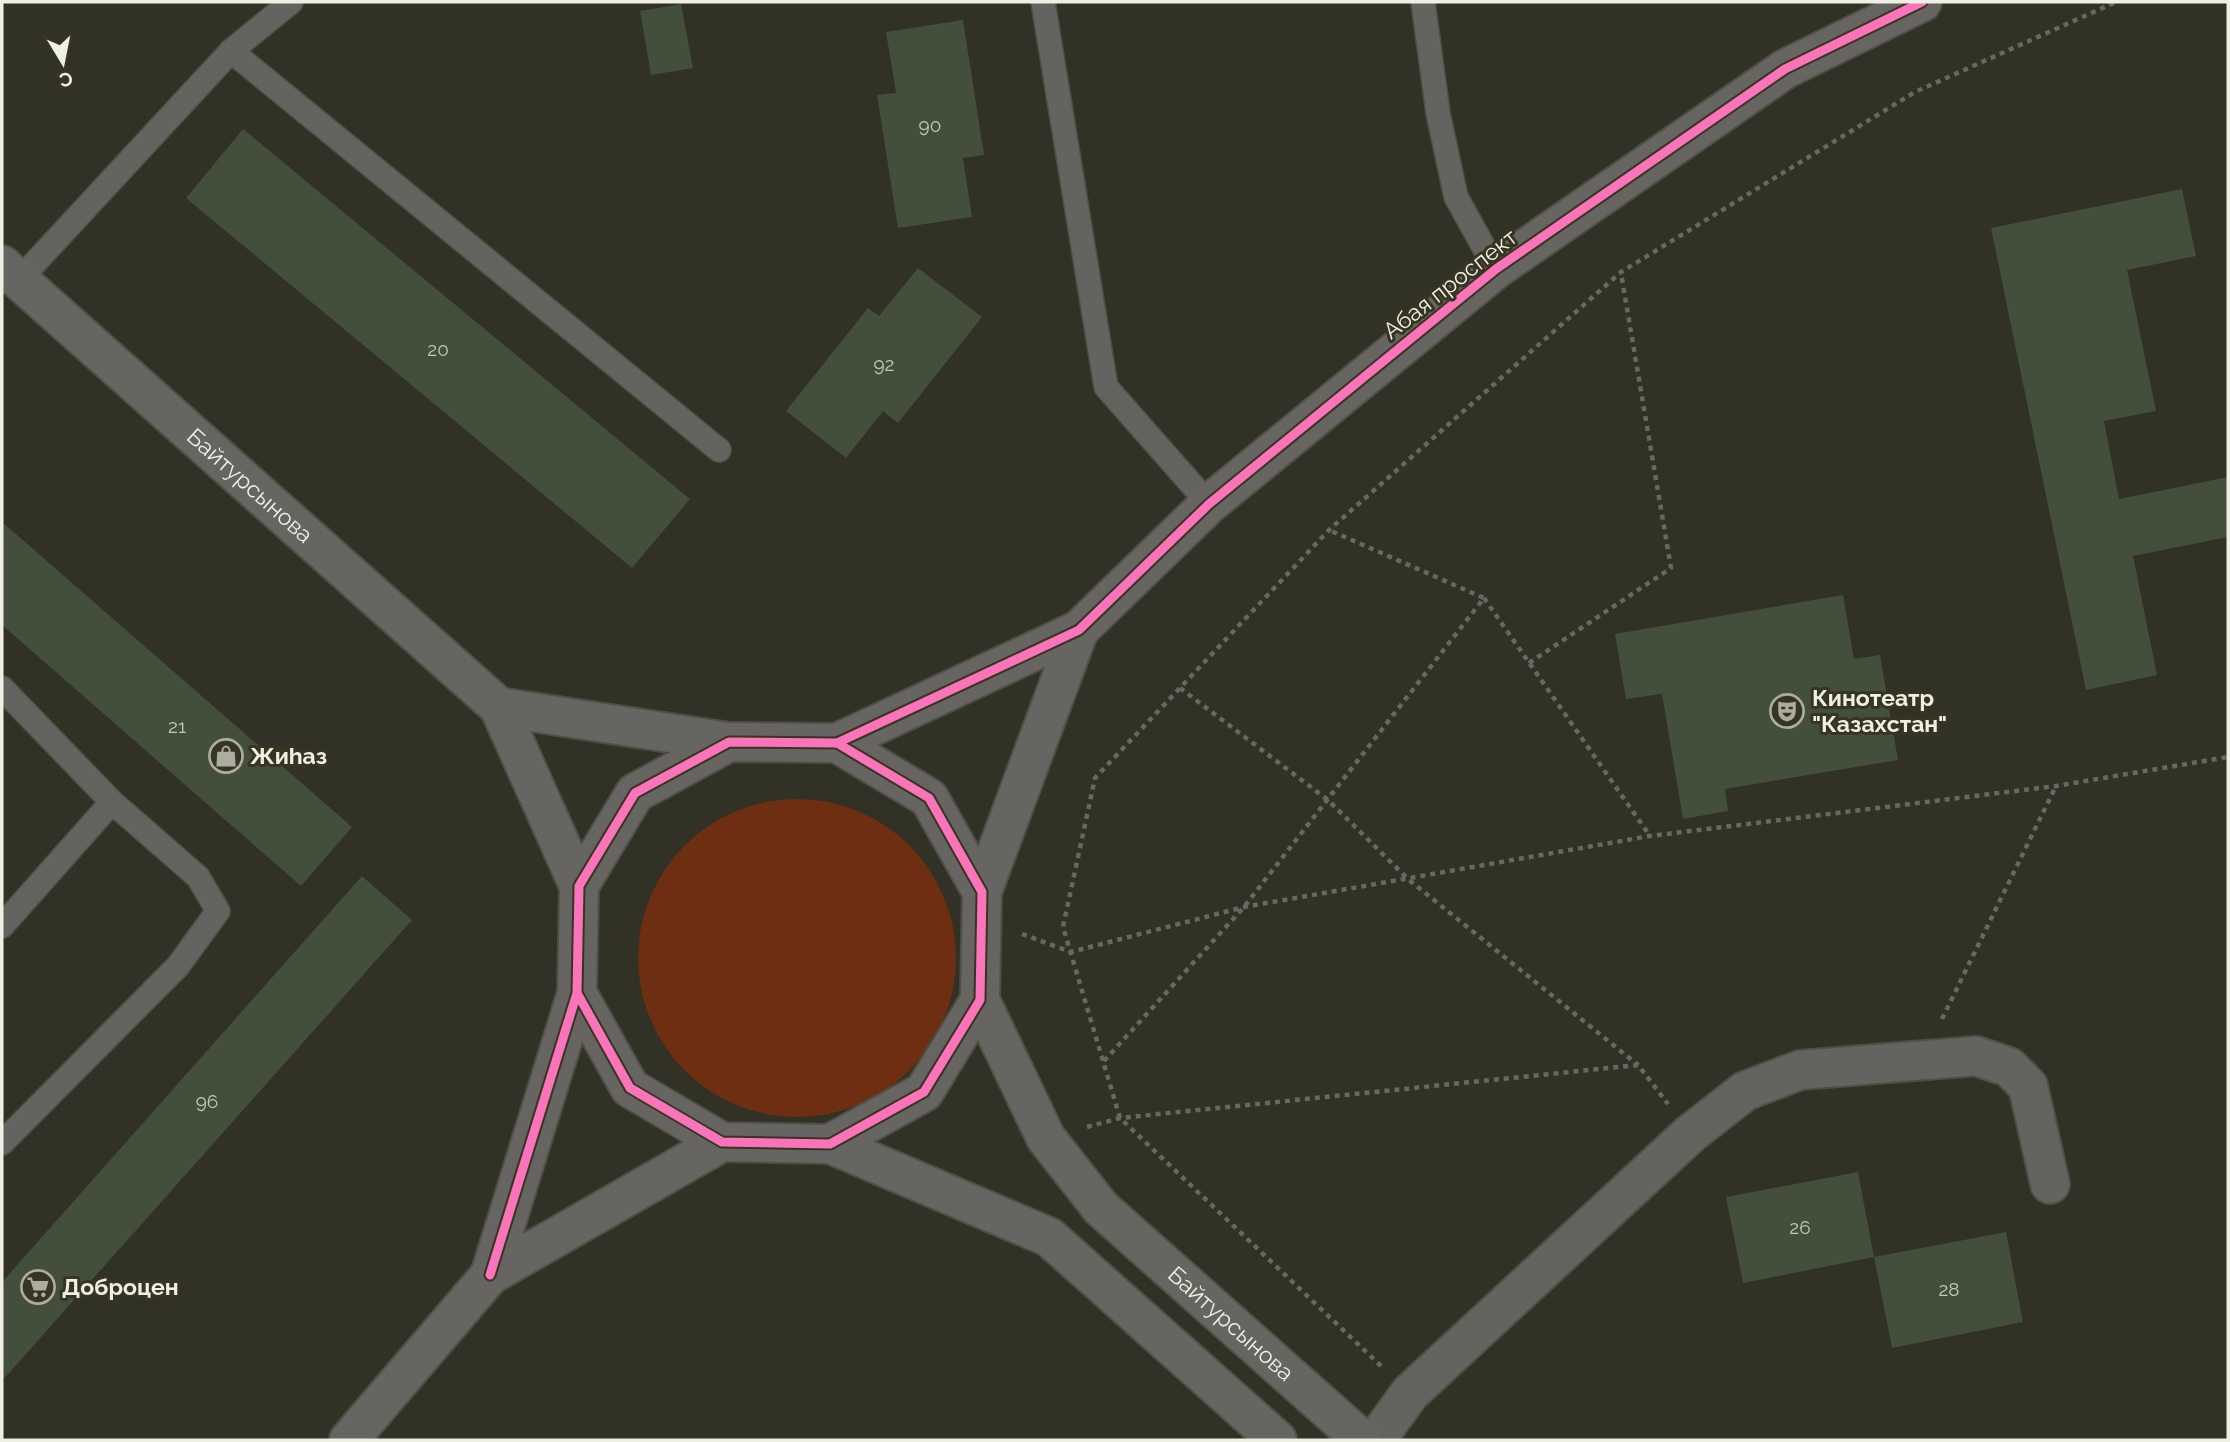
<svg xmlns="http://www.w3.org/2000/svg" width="2230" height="1442" font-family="Raleway,sans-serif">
<rect width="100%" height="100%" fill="#313126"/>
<circle fill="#6e2e11" cx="797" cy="958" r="159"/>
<g fill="#434e3b">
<polygon points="681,4 693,68 651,75 640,11"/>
<polygon points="963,20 984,155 963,158 972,217 898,228 877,95 896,93 886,32"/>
<polygon points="243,129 690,499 632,568 186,198"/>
<polygon points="2182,189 2196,256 2127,270 2156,411 2104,421 2119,499 2228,477 2228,537 2133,556 2157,675 2086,690 1991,228"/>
<polygon points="918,268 982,317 898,423 883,411 846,458 786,411 868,308 879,316"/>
<polygon points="2,522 352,827 301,886 2,625"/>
<polygon points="1843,595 1854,659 1880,655 1898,760 1725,789 1728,811 1683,819 1662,694 1626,699 1615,634"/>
<polygon points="362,876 412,920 2,1381 2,1282"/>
<polygon points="1858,1172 1874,1257 2006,1232 2023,1322 1892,1348 1874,1257 1743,1283 1726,1197"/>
</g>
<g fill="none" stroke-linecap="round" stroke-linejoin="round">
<g stroke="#4f4f45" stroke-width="26">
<g id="lane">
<polyline points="1043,2 1106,387 1209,504"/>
<polyline points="1423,2 1438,113 1456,197 1496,269"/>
<polyline points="231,51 719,450"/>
<polyline points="19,280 231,51 291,2"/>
<polyline points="2,688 112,802 198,877 218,911 178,966 2,1143"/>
<polyline points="2,926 112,802"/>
</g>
</g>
<g stroke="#4f4f45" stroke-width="42">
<polyline id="street" points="1376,1440 1410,1393 1690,1134 1745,1091 1800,1070 1976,1056 2009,1067 2028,1086 2050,1184"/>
</g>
<g stroke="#4f4f45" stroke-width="42">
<g id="secondary">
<path id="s1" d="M2 265 499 707 579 886"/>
<polyline points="499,707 729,742"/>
<polyline points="837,743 1079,630 1209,504 1496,269 1785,69 1922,2"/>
<polyline points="982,892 1079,630"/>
<path id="s2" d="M980 1000 1046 1138 1101 1208 1362 1440"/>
<polyline points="830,1144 1049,1237 1277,1440"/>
<polyline points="490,1275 577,993 579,886 635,793 729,742 837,743 929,798 982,892 980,1000 924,1092 830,1144 722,1142 630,1088 577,993"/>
<polyline points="349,1440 490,1275 722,1142"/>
</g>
</g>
<g stroke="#696762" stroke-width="4.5" stroke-dasharray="5 5" stroke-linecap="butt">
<polyline points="1484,598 1650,836"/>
<polyline points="1529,663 1671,568 1621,273"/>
<polyline points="1180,688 1328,800 1408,879 1638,1065"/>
<polyline points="1022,934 1071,952 1244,907 1650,836 2056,786 2228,757"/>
<polyline points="1942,1019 2056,786"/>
<polyline points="1104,1061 1244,907 1484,598 1329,530"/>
<polyline points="1087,1127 1120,1118 1638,1065 1668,1104"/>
<polyline points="1381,1366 1120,1118 1063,927 1095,778 1329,530 1621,272 1915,92 2116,2"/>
</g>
<use href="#lane" stroke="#65635f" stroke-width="23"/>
<use href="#street" stroke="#65635f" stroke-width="38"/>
<use href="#secondary" stroke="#676561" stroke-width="38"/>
<g stroke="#363521" stroke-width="13">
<g id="cycleway">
<polyline points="837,743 1079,630 1209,504 1496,269 1785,69 1922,2"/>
<polyline points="490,1275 577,993 579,886 635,793 729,742 837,743 929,798 982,892 980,1000 924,1092 830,1144 722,1142 630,1088 577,993"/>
</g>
</g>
<use href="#cycleway" stroke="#fb73b8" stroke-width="9"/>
</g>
<defs>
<g id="theatre-ring" transform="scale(1.75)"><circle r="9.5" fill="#363521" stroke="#adaca1" stroke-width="1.5"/><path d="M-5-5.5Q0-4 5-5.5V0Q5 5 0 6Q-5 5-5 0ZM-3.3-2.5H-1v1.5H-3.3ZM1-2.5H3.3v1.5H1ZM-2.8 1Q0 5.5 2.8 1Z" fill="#adaca1"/></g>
<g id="shop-ring" transform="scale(1.75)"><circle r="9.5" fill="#363521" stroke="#adaca1" stroke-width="1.5"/><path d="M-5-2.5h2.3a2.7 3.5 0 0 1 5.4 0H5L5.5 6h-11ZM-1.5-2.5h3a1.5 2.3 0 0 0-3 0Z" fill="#adaca1"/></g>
<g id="supermarket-ring" transform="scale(1.75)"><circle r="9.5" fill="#363521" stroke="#adaca1" stroke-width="1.5"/><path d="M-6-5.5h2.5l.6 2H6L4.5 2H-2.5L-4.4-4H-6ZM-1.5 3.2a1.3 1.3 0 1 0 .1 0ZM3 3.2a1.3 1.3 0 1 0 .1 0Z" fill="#adaca1"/></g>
</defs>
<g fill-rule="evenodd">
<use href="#theatre-ring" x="1787" y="711"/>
<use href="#shop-ring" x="226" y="756"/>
<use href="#supermarket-ring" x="38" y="1287"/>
</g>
<g text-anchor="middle" stroke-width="6" stroke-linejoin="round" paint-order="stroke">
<g font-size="19" fill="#c5c7b9">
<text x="930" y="132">90</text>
<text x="438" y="356">20</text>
<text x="884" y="371">92</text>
<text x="177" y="733">21</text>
<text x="207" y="1108">96</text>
<text x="1800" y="1234">26</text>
<text x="1949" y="1296">28</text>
</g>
<g font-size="23" fill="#f0efe3" stroke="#363521">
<text transform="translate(1450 284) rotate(-38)" y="8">Абая проспект</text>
<text dy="8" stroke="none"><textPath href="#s1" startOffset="332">Байтурсынова</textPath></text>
<text dy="8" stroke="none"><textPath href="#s2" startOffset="416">Байтурсынова</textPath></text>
</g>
<g font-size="23" font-weight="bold" fill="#f0efe3" stroke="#363521" text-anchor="start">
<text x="1812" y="706">Кинотеатр<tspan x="1812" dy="26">"Казахстан"</tspan></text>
<text x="250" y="764">Жиһаз</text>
<text x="62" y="1295">Доброцен</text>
</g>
</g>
<rect width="2230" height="1442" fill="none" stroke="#f0efe3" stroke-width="7"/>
<g transform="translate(63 63) rotate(170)" stroke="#363521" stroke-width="5" paint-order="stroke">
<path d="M0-5L12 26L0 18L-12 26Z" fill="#f0efe3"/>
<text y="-10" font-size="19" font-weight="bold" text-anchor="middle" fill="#f0efe3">С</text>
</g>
</svg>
